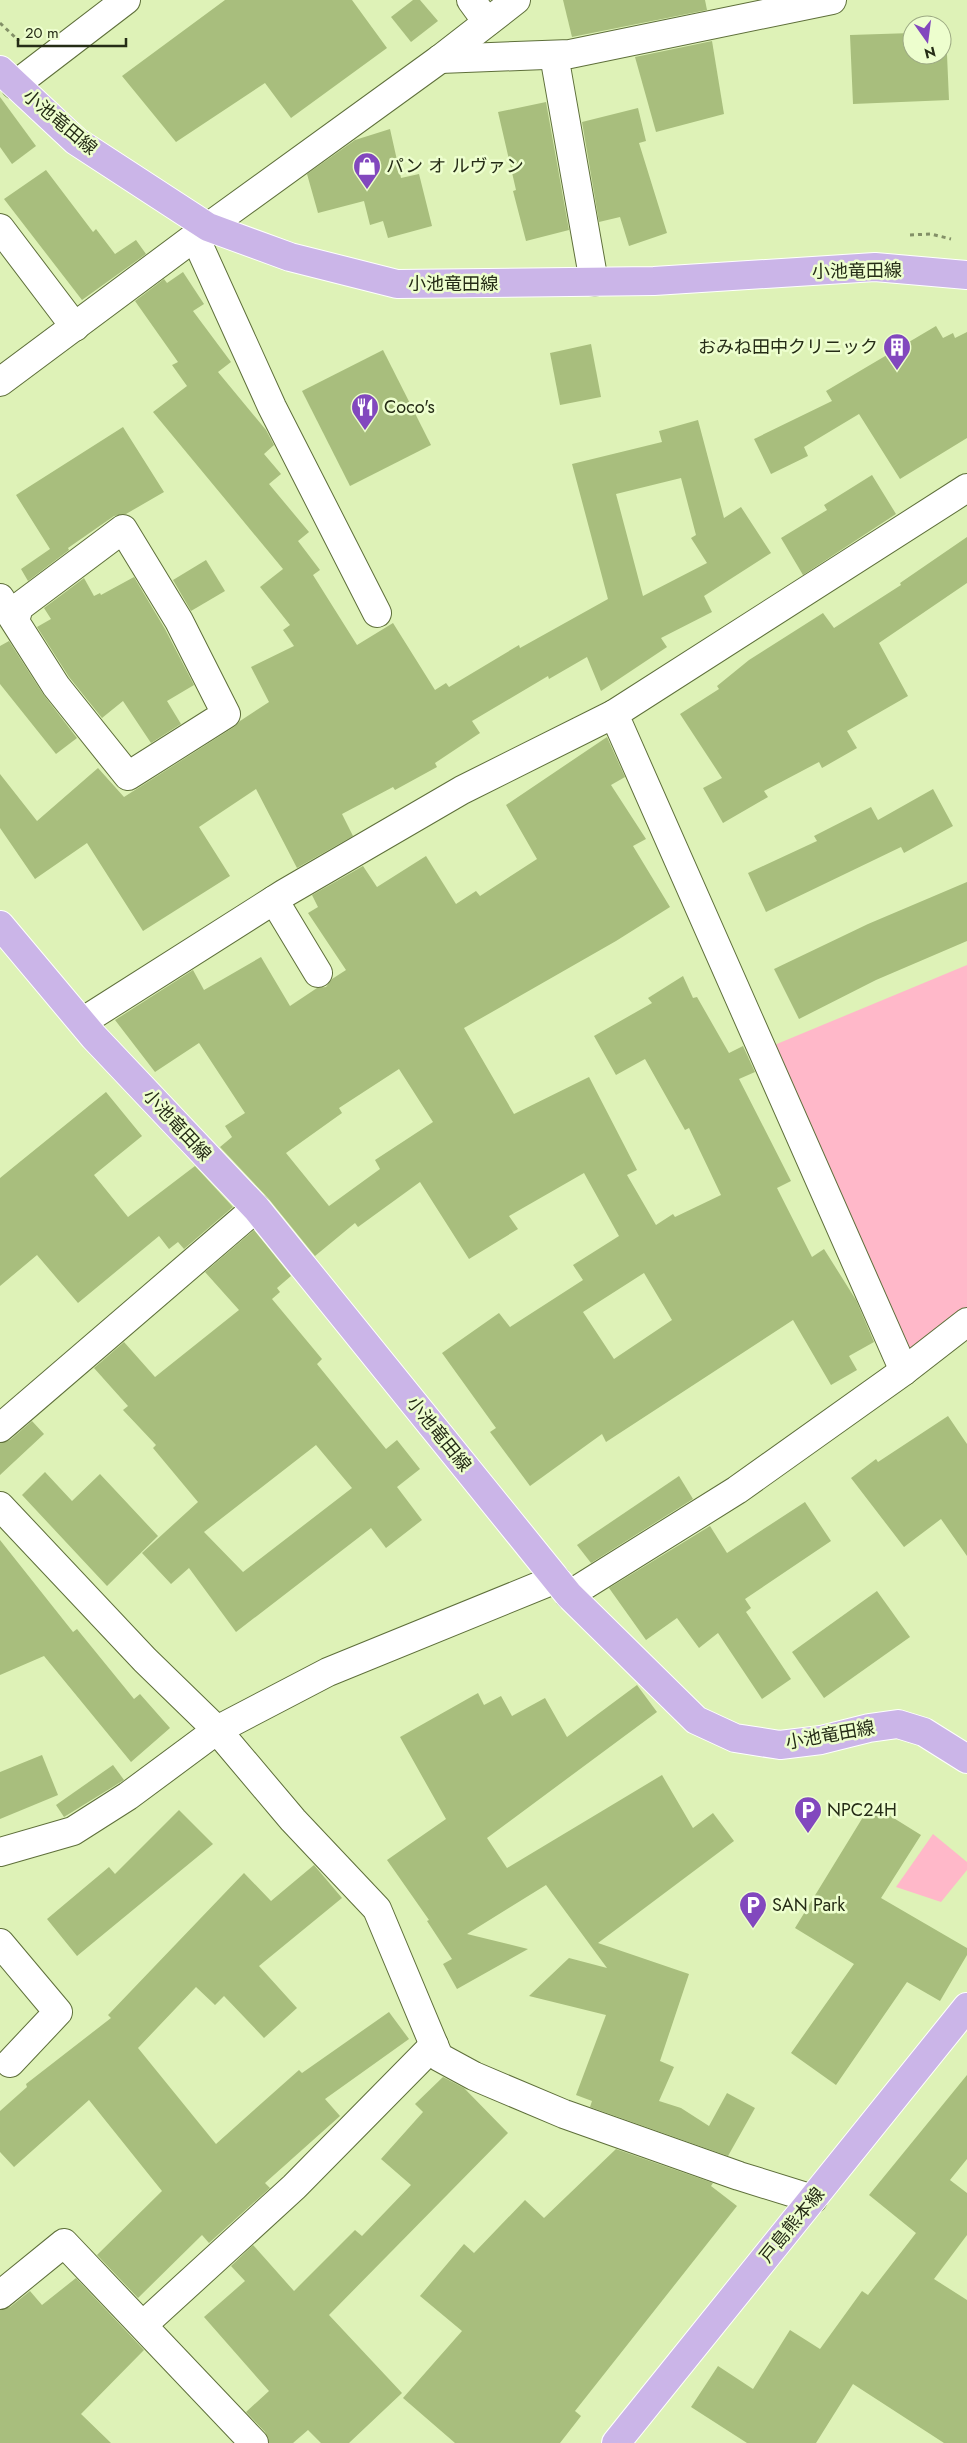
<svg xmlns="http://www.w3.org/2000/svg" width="967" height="2443" font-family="Jost,'Noto Sans JP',sans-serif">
<rect width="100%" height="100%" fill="#def2b7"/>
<g fill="#ffb8c9">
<polygon points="967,965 967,1308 906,1356 772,1046"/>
<polygon points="933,1834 967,1862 967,1870 941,1902 896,1887"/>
</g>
<g fill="#a8be7d" fill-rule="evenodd">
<polygon points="225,0 352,0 387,48 291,118 265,83 176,142 122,76"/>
<polygon points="413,0 420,0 438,21 411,42 391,17"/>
<polygon points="563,0 705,0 707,10 572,37"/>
<polygon points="942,32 946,32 949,100 853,104 850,35 912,33 912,55 942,55"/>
<polygon points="712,41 724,114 656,132 635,57"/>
<polygon points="0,97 36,146 12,164 0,147"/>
<polygon points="546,102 569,230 526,241 513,191 516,190 498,112"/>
<polygon points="638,108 646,141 639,143 667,233 629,246 620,217 599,222 582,122"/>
<polygon points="390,129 401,178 419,174 432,226 388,238 383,221 370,225 364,201 318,213 307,174 355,140"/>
<polygon points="46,170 93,232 96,229 115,254 136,240 146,254 82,300 4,199"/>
<path d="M183 272 204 304 193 311 231 362 218 372 266 430 274 445 264 454 281 474 269 484 309 532 298 541 320 570 313 575 357 645 393 623 435 690 446 683 449 687 519 645 520 648 608 599 572 464 662 442 659 431 698 420 724 518 741 507 771 553 704 596 712 612 661 638 667 647 601 691 587 657 549 679 548 676 472 721 480 733 435 763 437 767 395 790 393 787 342 814 353 836 297 868 256 789 199 827 230 876 143 931 87 843 35 879 0 828V774L37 821 98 768 124 797 234 727 240 721 269 702 251 667 294 646 283 630 290 625 260 587 283 569 153 412 187 386 172 365 178 362 135 301 164 279 167 283ZM681 478 696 535 691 538 707 563 643 596 616 494Z"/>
<polygon points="936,326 943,338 953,333 955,338 967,332 967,438 900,479 859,414 804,447 808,456 771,474 754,439 832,401 826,391"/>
<polygon points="591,344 601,397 560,405 550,353"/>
<polygon points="383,350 431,445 350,486 302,391"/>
<polygon points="123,427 164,492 126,514 114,516 68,548 69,550 28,581 21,569 50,549 16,495"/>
<polygon points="872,475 896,514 803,575 781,538 827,510 824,505"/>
<polygon points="967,537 967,583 879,643 908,696 847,731 857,748 822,768 819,762 764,791 768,797 723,823 703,788 722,778 680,714 719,689 717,686 749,660 823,613 834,628 901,585 900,583"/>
<polygon points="206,560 225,591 191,611 173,580"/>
<polygon points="134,577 165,629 194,685 167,701 181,724 151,743 123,701 102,718 69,677 37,627 51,619 44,608 84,578 94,596 100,593 101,595"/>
<polygon points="9,641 43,694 77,738 56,754 0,684 0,646"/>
<path d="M607 737 625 777 611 785 646 839 633 846 670 907 616 941 464 1028 514 1114 589 1077 637 1170 627 1175 656 1225 673 1214 675 1217 721 1195 689 1128 685 1130 645 1059 616 1075 594 1036 652 1003 648 998 683 976 693 998 697 997 729 1053 743 1046 755 1072 739 1079 791 1181 777 1188 812 1257 824 1249 856 1300 874 1342 849 1356 857 1370 831 1385 793 1320 606 1442 602 1434 530 1486 490 1432 496 1428 442 1353 499 1313 510 1327 583 1280 573 1265 619 1236 584 1173 509 1216 518 1229 469 1259 420 1182 358 1227 355 1223 315 1256 268 1198 220 1147 232 1137 225 1126 245 1113 199 1043 155 1072 115 1020 193 970 204 990 261 957 290 1006 317 988 326 987 332 979 346 970 308 913 318 907 312 895 363 866 377 887 426 856 456 904 476 891 480 896 537 859 506 805ZM399 1069 433 1122 375 1160 380 1169 329 1206 286 1153 342 1113 339 1108ZM644 1273 672 1320 614 1359 583 1312Z"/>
<polygon points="933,789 953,826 904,853 901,847 766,912 748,873 817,841 814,836 871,807 878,820"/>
<polygon points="967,882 967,941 876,980 799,1019 774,969 868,924"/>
<polygon points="106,1092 142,1136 94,1175 128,1217 195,1166 233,1207 184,1249 178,1242 169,1249 159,1236 78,1303 37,1255 0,1286 0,1178"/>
<path d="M254 1230 291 1276 277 1288 280 1292 272 1299 322 1359 317 1364 386 1449 397 1440 420 1469 397 1487 422 1520 386 1548 371 1528 236 1632 189 1568 171 1584 142 1553 198 1502 153 1448 156 1445 123 1410 128 1406 94 1368 124 1342 155 1377 239 1310 205 1272ZM316 1445 352 1488 243 1572 204 1532Z"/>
<polygon points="948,1416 967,1444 967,1556 941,1519 904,1547 851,1478 876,1459 878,1462"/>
<polygon points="32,1421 44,1434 0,1475 0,1443 10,1440"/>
<polygon points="45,1472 72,1501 100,1474 158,1536 107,1586 22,1495"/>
<polygon points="679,1476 693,1499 591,1563 577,1545"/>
<polygon points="805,1502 831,1541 745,1599 751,1608 746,1612 791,1679 762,1699 718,1633 699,1648 677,1618 646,1640 609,1588 710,1526 727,1553"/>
<polygon points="0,1540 73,1632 77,1629 134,1699 140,1694 170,1728 131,1762 44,1656 0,1675"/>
<polygon points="877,1591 910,1637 824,1698 792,1652"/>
<polygon points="637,1685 657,1712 487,1838 507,1868 662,1775 693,1828 713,1813 734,1841 598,1943 689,1974 660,2061 674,2067 659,2101 681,2108 709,2126 727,2093 755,2108 728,2156 590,2107 592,2101 576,2095 606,2015 529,1996 569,1958 607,1968 546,1885 467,1934 528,1949 457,1989 443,1964 452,1959 427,1921 429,1920 387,1860 446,1819 400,1737 478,1693 484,1705 501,1696 512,1716 545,1698 567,1737"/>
<polygon points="42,1755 58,1795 0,1819 0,1772"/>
<polygon points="113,1765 124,1780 64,1817 56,1805"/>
<polygon points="871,1804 921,1835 881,1898 967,1948 967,1955 940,2001 907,1982 836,2085 791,2053 854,1964 795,1928"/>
<polygon points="179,1810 213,1844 77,1956 47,1919 109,1867 115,1874"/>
<polygon points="314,1865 342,1898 259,1966 297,2008 264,2038 224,1996 215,2005 196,1987 138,2048 216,2144 299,2070 302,2073 389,2012 409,2039 325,2099 340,2116 265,2183 270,2188 209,2243 202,2235 138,2298 97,2255 162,2191 89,2100 14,2167 0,2152 0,2111 27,2087 26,2084 111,2018 108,2015 244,1873 271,1901"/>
<polygon points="967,2075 967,2159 950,2180 967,2193 967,2235 934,2279 967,2300 967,2443 944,2443 853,2384 816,2443 747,2443 691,2407 718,2366 753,2389 790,2330 820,2349 862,2291 868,2295 916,2233 869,2195"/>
<polygon points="443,2077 464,2088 508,2133 329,2315 402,2393 349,2443 321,2443 308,2430 293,2443 269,2443 265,2432 246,2412 269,2391 204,2317 245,2281 231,2266 253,2245 294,2291 355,2230 362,2236 411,2185 381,2159 423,2112 415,2104"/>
<polygon points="616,2149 713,2183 711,2186 737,2206 575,2411 581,2416 560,2443 455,2443 403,2398 462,2331 420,2296 464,2244 474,2253 525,2200 544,2218"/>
<polygon points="76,2278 144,2350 81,2414 111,2443 0,2443 0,2310 10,2307 30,2291 42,2305"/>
</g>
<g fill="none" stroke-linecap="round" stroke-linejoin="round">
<g stroke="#5e6f3a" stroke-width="30">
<g id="minor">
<polyline points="471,0 487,22"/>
<polyline points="554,55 594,282"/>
<polyline points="440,59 570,54 832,0"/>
<polyline points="15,85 126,0"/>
<polyline points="0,228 75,327"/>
<polyline points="195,237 272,407 377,613"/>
<polyline points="0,382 208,227 440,59 516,0"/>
<polyline points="0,598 56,686 128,776 226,714 179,621 123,529 19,607 15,621"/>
<polyline points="274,900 318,973"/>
<polyline points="82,1022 285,893 462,790 614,714"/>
<polyline points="904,1371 614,714 967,488"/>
<polyline points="0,1428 256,1208"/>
<polyline points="0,1506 145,1660 217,1730 293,1820 377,1909 439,2057 474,2076 564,2114 739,2176 813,2199"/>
<polyline points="569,1595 737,1490 904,1371 967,1322"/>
<polyline points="0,1852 73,1831 128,1796 217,1730 328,1672 556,1579"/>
<polyline points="0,1943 58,2012 10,2063"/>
<polyline points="0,2295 64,2243 254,2443"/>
<polyline points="143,2325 294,2187 434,2045"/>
</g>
</g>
<g stroke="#fff" stroke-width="30">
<g id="major">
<polyline points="0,70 76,141 208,227 290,257 397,284 654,281 875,267 967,275"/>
<polyline points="0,925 94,1037 256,1208 569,1595 696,1720 735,1738 780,1745 821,1740 869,1728 898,1724 924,1732 967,1759"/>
<polyline points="616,2443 967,2007"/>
</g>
</g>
<g stroke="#839067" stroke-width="3" stroke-dasharray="4 4" stroke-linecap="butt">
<polyline points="0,23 19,41"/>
<polyline points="910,235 931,234 951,239"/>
</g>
<use href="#minor" stroke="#fff" stroke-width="28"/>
<use href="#major" stroke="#cbb5e8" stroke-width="28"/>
</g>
<defs>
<g id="shop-pin" transform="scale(1.4375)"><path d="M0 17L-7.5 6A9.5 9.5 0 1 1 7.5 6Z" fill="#8248be" stroke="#edfece"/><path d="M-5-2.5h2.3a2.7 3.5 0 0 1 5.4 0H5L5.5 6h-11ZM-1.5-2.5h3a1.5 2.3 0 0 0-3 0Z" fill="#fff"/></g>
<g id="building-pin" transform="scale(1.4375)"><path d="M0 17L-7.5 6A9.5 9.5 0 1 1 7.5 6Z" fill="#8248be" stroke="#edfece"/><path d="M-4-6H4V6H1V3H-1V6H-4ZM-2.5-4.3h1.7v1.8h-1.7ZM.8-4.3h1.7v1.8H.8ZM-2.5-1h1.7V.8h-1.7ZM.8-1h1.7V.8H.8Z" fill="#fff"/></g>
<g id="restaurant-pin" transform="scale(1.4375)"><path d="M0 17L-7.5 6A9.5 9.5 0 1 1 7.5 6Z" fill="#8248be" stroke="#edfece"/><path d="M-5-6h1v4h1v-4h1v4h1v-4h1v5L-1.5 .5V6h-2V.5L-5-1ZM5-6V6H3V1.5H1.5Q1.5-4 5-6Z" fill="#fff"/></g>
<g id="parking-pin" transform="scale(1.4375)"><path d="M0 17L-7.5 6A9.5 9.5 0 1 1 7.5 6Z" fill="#8248be" stroke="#edfece"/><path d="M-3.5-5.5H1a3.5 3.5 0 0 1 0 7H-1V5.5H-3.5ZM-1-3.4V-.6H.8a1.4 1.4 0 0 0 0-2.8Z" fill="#fff"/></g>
</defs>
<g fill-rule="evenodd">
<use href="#shop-pin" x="367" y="166"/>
<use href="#building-pin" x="897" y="347"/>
<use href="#restaurant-pin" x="365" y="407"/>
<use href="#parking-pin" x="808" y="1810"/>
<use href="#parking-pin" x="753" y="1905"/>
</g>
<g text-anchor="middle" stroke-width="5" stroke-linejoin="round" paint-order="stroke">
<g font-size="18" fill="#252c16" stroke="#edfece">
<text transform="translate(60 122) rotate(40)" y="6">小池竜田線</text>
<text transform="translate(857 271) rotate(-1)" y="6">小池竜田線</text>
<text x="453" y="290">小池竜田線</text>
<text transform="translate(177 1125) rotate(47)" y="6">小池竜田線</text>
<text transform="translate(439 1434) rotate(51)" y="6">小池竜田線</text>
<text transform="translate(830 1735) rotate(-10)" y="6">小池竜田線</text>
<text transform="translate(792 2225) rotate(-51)" y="6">戸島熊本線</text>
</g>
<g font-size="18" fill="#252c16" stroke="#edfece" text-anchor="start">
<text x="386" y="172">パン オ ルヴァン</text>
<text x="878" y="353" text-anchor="end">おみね田中クリニック</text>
<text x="384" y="413">Coco's</text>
<text x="827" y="1816">NPC24H</text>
<text x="772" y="1911">SAN Park</text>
</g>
</g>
<g transform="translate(927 40) rotate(166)"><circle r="24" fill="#edfece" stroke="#9daa84"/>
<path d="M0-4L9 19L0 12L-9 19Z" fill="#8248be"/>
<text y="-8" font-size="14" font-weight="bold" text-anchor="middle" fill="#252c16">N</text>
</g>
<path d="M18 38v8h108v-8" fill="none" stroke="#252c16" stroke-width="2.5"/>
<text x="25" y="38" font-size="15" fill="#252c16" stroke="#edfece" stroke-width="4" paint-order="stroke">20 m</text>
</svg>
